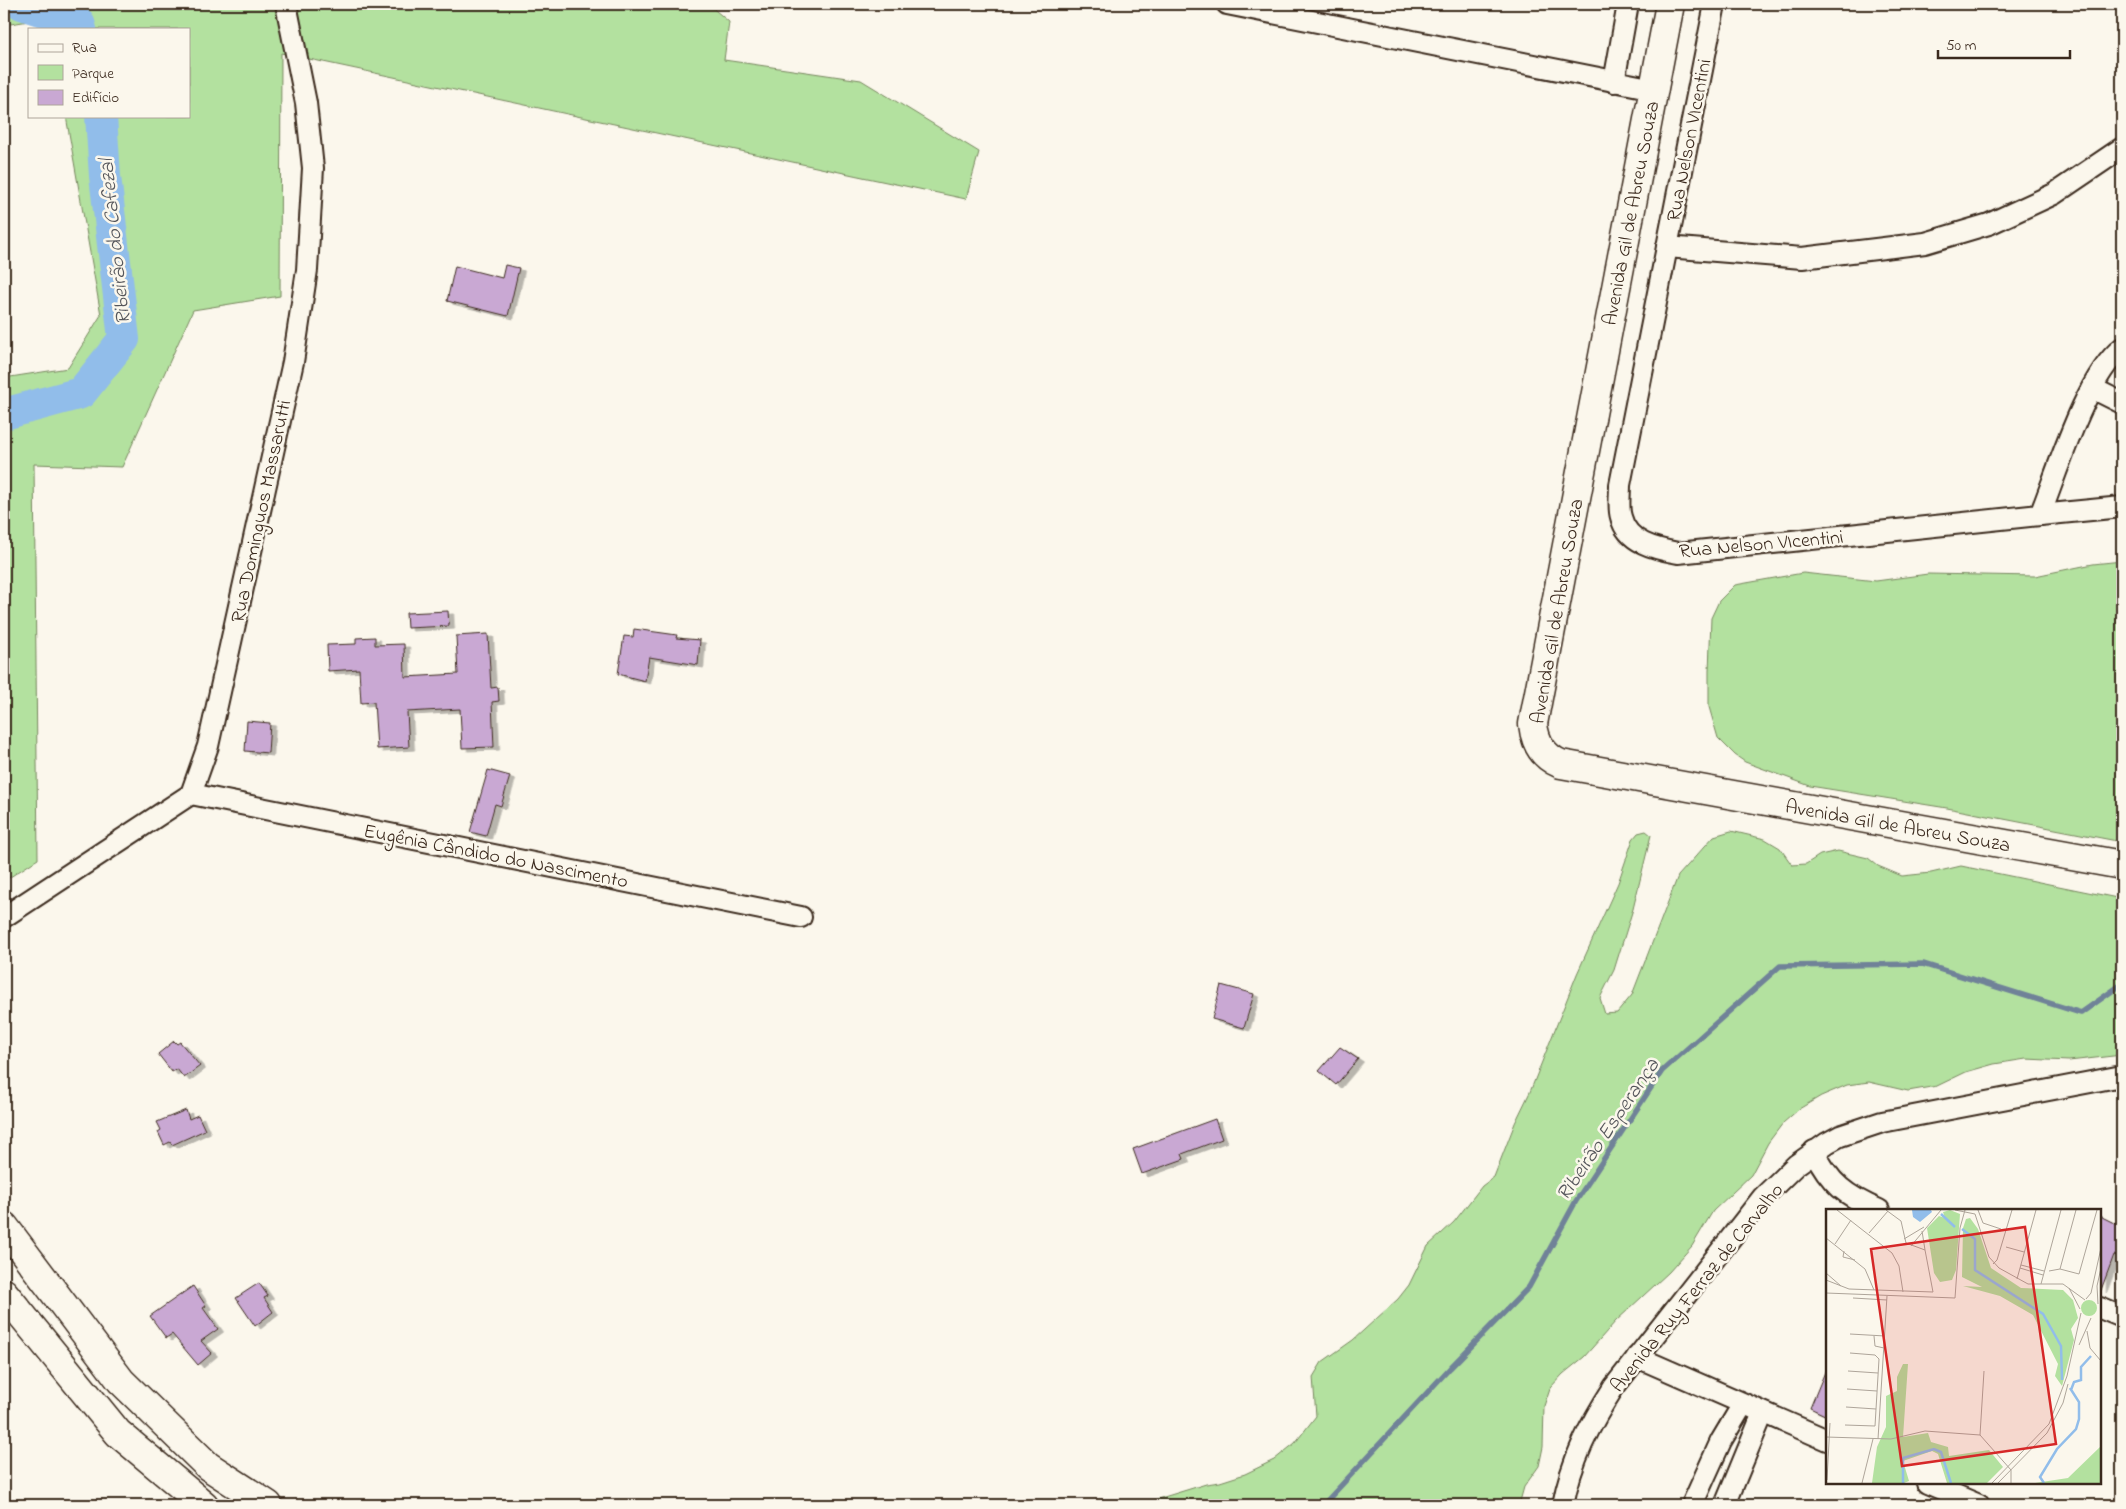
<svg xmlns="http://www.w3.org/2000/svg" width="2126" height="1509" font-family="'Indie Flower',sans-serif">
<defs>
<filter id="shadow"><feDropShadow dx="5.5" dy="3" stdDeviation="0" flood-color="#0004"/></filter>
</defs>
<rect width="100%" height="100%" fill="#fbf7ec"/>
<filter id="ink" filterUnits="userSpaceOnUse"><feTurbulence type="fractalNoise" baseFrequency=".02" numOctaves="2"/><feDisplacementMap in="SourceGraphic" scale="10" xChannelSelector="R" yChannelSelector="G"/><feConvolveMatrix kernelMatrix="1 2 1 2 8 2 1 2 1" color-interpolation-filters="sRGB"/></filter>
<g filter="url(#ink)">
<g fill="#b3e19f" stroke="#77865e">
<polygon points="4,4 708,4 729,22 724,60 861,80 979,152 966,199 281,53 280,296 193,310 122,467 34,464 38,859 4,881 4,378 68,368 101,315 66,116 189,116 189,29 51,29 48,18 4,25"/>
<polygon points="2122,561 2122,842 1947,808 1810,786 1745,762 1735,755 1718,738 1709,707 1709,671 1711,618 1719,601 1735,585 1803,573 1876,581 1928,574 2035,576 2093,564"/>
<polygon points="1646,831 1651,835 1633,909 1614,970 1600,998 1605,1014 1617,1013 1632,995 1678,876 1714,836 1731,831 1765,839 1780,848 1792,865 1806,864 1820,855 1838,851 1868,858 1878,866 1902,876 1931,873 1961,866 2122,899 2122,1055 2069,1061 2026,1059 1994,1064 1966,1072 1937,1086 1908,1091 1869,1082 1847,1085 1821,1096 1799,1109 1783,1123 1768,1143 1751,1175 1713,1211 1692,1246 1669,1272 1616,1321 1584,1357 1563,1374 1550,1388 1544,1406 1543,1447 1539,1466 1524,1487 1519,1505 1138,1505 1206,1484 1220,1482 1245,1474 1274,1460 1295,1443 1316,1416 1313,1377 1322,1362 1353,1340 1398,1299 1409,1285 1428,1246 1454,1222 1482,1186 1494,1177 1515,1123 1530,1092 1577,974 1618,883 1633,839 1638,833"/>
</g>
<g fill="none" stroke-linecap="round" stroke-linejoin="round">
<polyline stroke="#6f8298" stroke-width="5.5" points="1323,1505 1450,1368 1529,1287 1576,1201 1662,1071 1780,966 1923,964 2081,1013 2122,984"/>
<g stroke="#91bdea" stroke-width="32">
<polyline points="22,4 79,23 81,29"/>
<polyline points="4,414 81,393 124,339 105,176 101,116"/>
</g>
</g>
<g fill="#c9a8d3" stroke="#3b2a1e" filter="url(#shadow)">
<polygon points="505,265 519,268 508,316 447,301 455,266 502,278"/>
<polygon points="448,611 449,626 407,628 406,613"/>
<polygon points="634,629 677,635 676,638 700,640 698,665 649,657 645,681 618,674 624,636 633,637"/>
<polygon points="488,634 491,688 498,687 499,701 492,702 494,747 462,748 460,709 407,712 409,747 377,749 374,702 361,703 359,669 328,671 327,645 356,644 356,638 375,637 375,645 404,644 405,677 458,674 456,636"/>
<polygon points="247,721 270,723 268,753 245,751"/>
<polygon points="488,770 510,776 501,806 495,804 486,836 470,832"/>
<polygon points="1221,985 1254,994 1244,1028 1212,1019"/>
<polygon points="174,1041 177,1044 180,1042 200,1066 184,1078 177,1069 172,1072 158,1054"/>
<polygon points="1340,1047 1358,1059 1336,1085 1319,1071"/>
<polygon points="186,1110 189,1119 198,1115 205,1130 172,1145 170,1142 164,1145 158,1132 161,1130 157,1122"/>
<polygon points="1215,1119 1222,1139 1182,1154 1184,1159 1142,1174 1133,1149"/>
<polygon points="2100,1216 2122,1227 2122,1246 2117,1256 2114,1255 2101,1290"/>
<polygon points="259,1283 268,1296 264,1298 273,1312 255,1326 236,1298"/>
<polygon points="193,1286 206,1306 203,1308 218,1329 201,1341 212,1353 198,1365 172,1334 166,1338 150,1316"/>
<polygon points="1827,1367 1827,1416 1810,1408"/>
</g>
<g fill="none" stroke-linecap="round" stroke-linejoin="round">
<g stroke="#3b2a1e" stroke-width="24">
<g id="street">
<polyline points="1227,4 1654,89"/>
<path d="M1715 4 1620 485C1620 495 1618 508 1621 517 1627 543 1656 549 1678 553L2040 515C2058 470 2086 376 2122 348"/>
<polyline points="1614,82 1628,4"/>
<polyline points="1667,247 1802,258 1925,243 1989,224 2054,194 2122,148"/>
<polyline points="2092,388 2122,403"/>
<polyline points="2040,515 2122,507"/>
<polyline points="191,794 801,917"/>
<polyline points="4,917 191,794 208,746 293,362 307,270 313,168 306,103 286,4"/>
<path d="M1814 1151C1830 1184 1846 1196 1879 1210"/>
<polyline points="2100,1308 2122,1317"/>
<polyline points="1637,1357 1827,1440"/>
<polyline points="1927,1483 1979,1505"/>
<path d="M1563 1505C1571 1461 1590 1424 1614 1387L1763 1197 1796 1165 1827 1143 1840 1136 1882 1122 2122 1076"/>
<polyline points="1692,1505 1721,1441 1743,1404"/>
<polyline points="1725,1505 1763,1413"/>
</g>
</g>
<g stroke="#3b2a1e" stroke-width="31">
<g id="secondary">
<path d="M1670 4 1533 724C1535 742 1543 757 1561 764L2122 865"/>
<polyline points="4,1226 121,1381 208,1466 268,1505"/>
<polyline points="4,1293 118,1433 204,1505"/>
</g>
</g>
<use href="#street" stroke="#fbf7ec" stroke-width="20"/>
<use href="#secondary" stroke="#fbf7ec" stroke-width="28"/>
</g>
</g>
<g text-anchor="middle" stroke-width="5" stroke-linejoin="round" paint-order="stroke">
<g font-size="20" fill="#3b2a1e" stroke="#fbf7ec">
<text transform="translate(1688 140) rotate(-79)" y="7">Rua Nelson VIcentini</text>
<text transform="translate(1630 213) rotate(-79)" y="7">Avenida Gil de Abreu Souza</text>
<text transform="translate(260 511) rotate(-78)" y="7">Rua Dominguos Massarutti</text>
<text transform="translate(1761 543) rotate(-5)" y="7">Rua Nelson VIcentini</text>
<text transform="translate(1556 611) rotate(-80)" y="7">Avenida Gil de Abreu Souza</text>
<text transform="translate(1898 825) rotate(10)" y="7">Avenida Gil de Abreu Souza</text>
<text transform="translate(496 855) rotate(11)" y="7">Eugênia Cândido do Nascimento</text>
<text transform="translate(1696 1287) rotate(-51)" y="7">Avenida Ruy Ferraz de Carvalho</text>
</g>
<g font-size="21" font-style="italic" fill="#55565b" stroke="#fbf7ec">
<text transform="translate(114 242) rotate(-96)" y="7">Ribeirão do Cafezal</text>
<text transform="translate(1607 1129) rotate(-56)" y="7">Ribeirão Esperança</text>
</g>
</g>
<g transform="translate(1826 1209)">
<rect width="275" height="275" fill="#fbf7ec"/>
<path d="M124 1 134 5 130 61 126 71 114 73 108 64 101 19 113 7 119 9 117 3ZM144 9 152 20 165 59 195 79 237 81 247 91 252 109 245 120 248 131 236 177 229 167 232 155 207 106 174 87 137 77 156 78 136 68 137 19 140 10ZM255 99a8 8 0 1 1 16 0a8 8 0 1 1-16 0ZM77 155H82L77 228 102 224 105 233 122 238 123 247 163 241 177 258 161 274H121L112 245 106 242 77 252 83 272 78 274H46L51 238 60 218V187L71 182V168ZM275 237V274H209L242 269Z" fill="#b3e19f"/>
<path d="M86 1H105L106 3 94 13 87 8Z" fill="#91bdea"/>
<path fill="none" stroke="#91bdea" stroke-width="2.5" d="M115 5 129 18M136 20 149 30V61L217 105 235 137 236 171M245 181 248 173 255 171V158L265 147M77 274V249L108 240 115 243 125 274M218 274 214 268 231 240 250 220 253 210V193L244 179"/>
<path fill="none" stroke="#aea59a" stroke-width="1" d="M11 1 66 44 73 57 77 83M129 1 149 5 163 48 173 59 202 75H237L259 91M152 1 157 14 175 20M96 22 99 41M43 24 62 2M0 29 39 60 48 81M78 30 98 18M9 35 25 11M85 37 115 1M180 38 198 43M18 42 17 48 29 51M167 55 171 51 186 1M195 56 218 62M194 59 217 66M234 60 250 1M223 62 234 60 253 65 271 1M0 64 15 77M191 70 210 1M0 71 23 80 107 83 99 41 80 34 75 12 60 1M215 75 235 1M243 79 254 100M0 84 129 89 134 19 139 1M27 89 61 91M260 90 265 84 275 39M272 95 271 77 275 59M261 122 264 139 275 152M24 125 59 127M48 127 49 137 58 139M253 136 265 109M22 162 52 164M21 180 51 182M20 198 50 200M19 216 49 217 53 150 49 146 24 144M154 226 158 162M0 228 65 230 99 222 154 226 185 261V274M52 230 61 87M1 271 4 214M36 274 47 230M166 274 223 215 241 167 255 104M172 274 221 224 237 194 242 175"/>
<path fill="#d62828" fill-opacity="0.15" stroke="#d62828" stroke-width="2.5" d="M199 18 230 235 76 257 45 40Z"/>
<rect width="275" height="275" fill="none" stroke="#3b2a1e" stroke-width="2.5"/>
</g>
<rect width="2126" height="1509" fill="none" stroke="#fbf7ec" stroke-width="20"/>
<rect x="10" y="10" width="2106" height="1489" fill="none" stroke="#3b2a1e" stroke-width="2" filter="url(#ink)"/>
<rect x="28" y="28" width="162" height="90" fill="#fbf7ec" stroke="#aea59a"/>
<rect x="38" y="44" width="25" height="8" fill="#fbf7ec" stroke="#aea59a"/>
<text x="72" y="52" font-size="15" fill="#3b2a1e">Rua</text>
<rect x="38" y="65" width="25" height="15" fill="#b3e19f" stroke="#aea59a"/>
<text x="72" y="78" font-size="15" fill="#3b2a1e">Parque</text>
<rect x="38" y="90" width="25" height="15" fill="#c9a8d3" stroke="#aea59a"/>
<text x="72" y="102" font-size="15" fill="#3b2a1e">Edifício</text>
<path d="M1938 50v8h132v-8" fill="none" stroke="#3b2a1e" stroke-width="2.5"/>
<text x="1946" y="50" font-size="15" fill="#3b2a1e" stroke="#fbf7ec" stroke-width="4" paint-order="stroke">50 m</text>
</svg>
